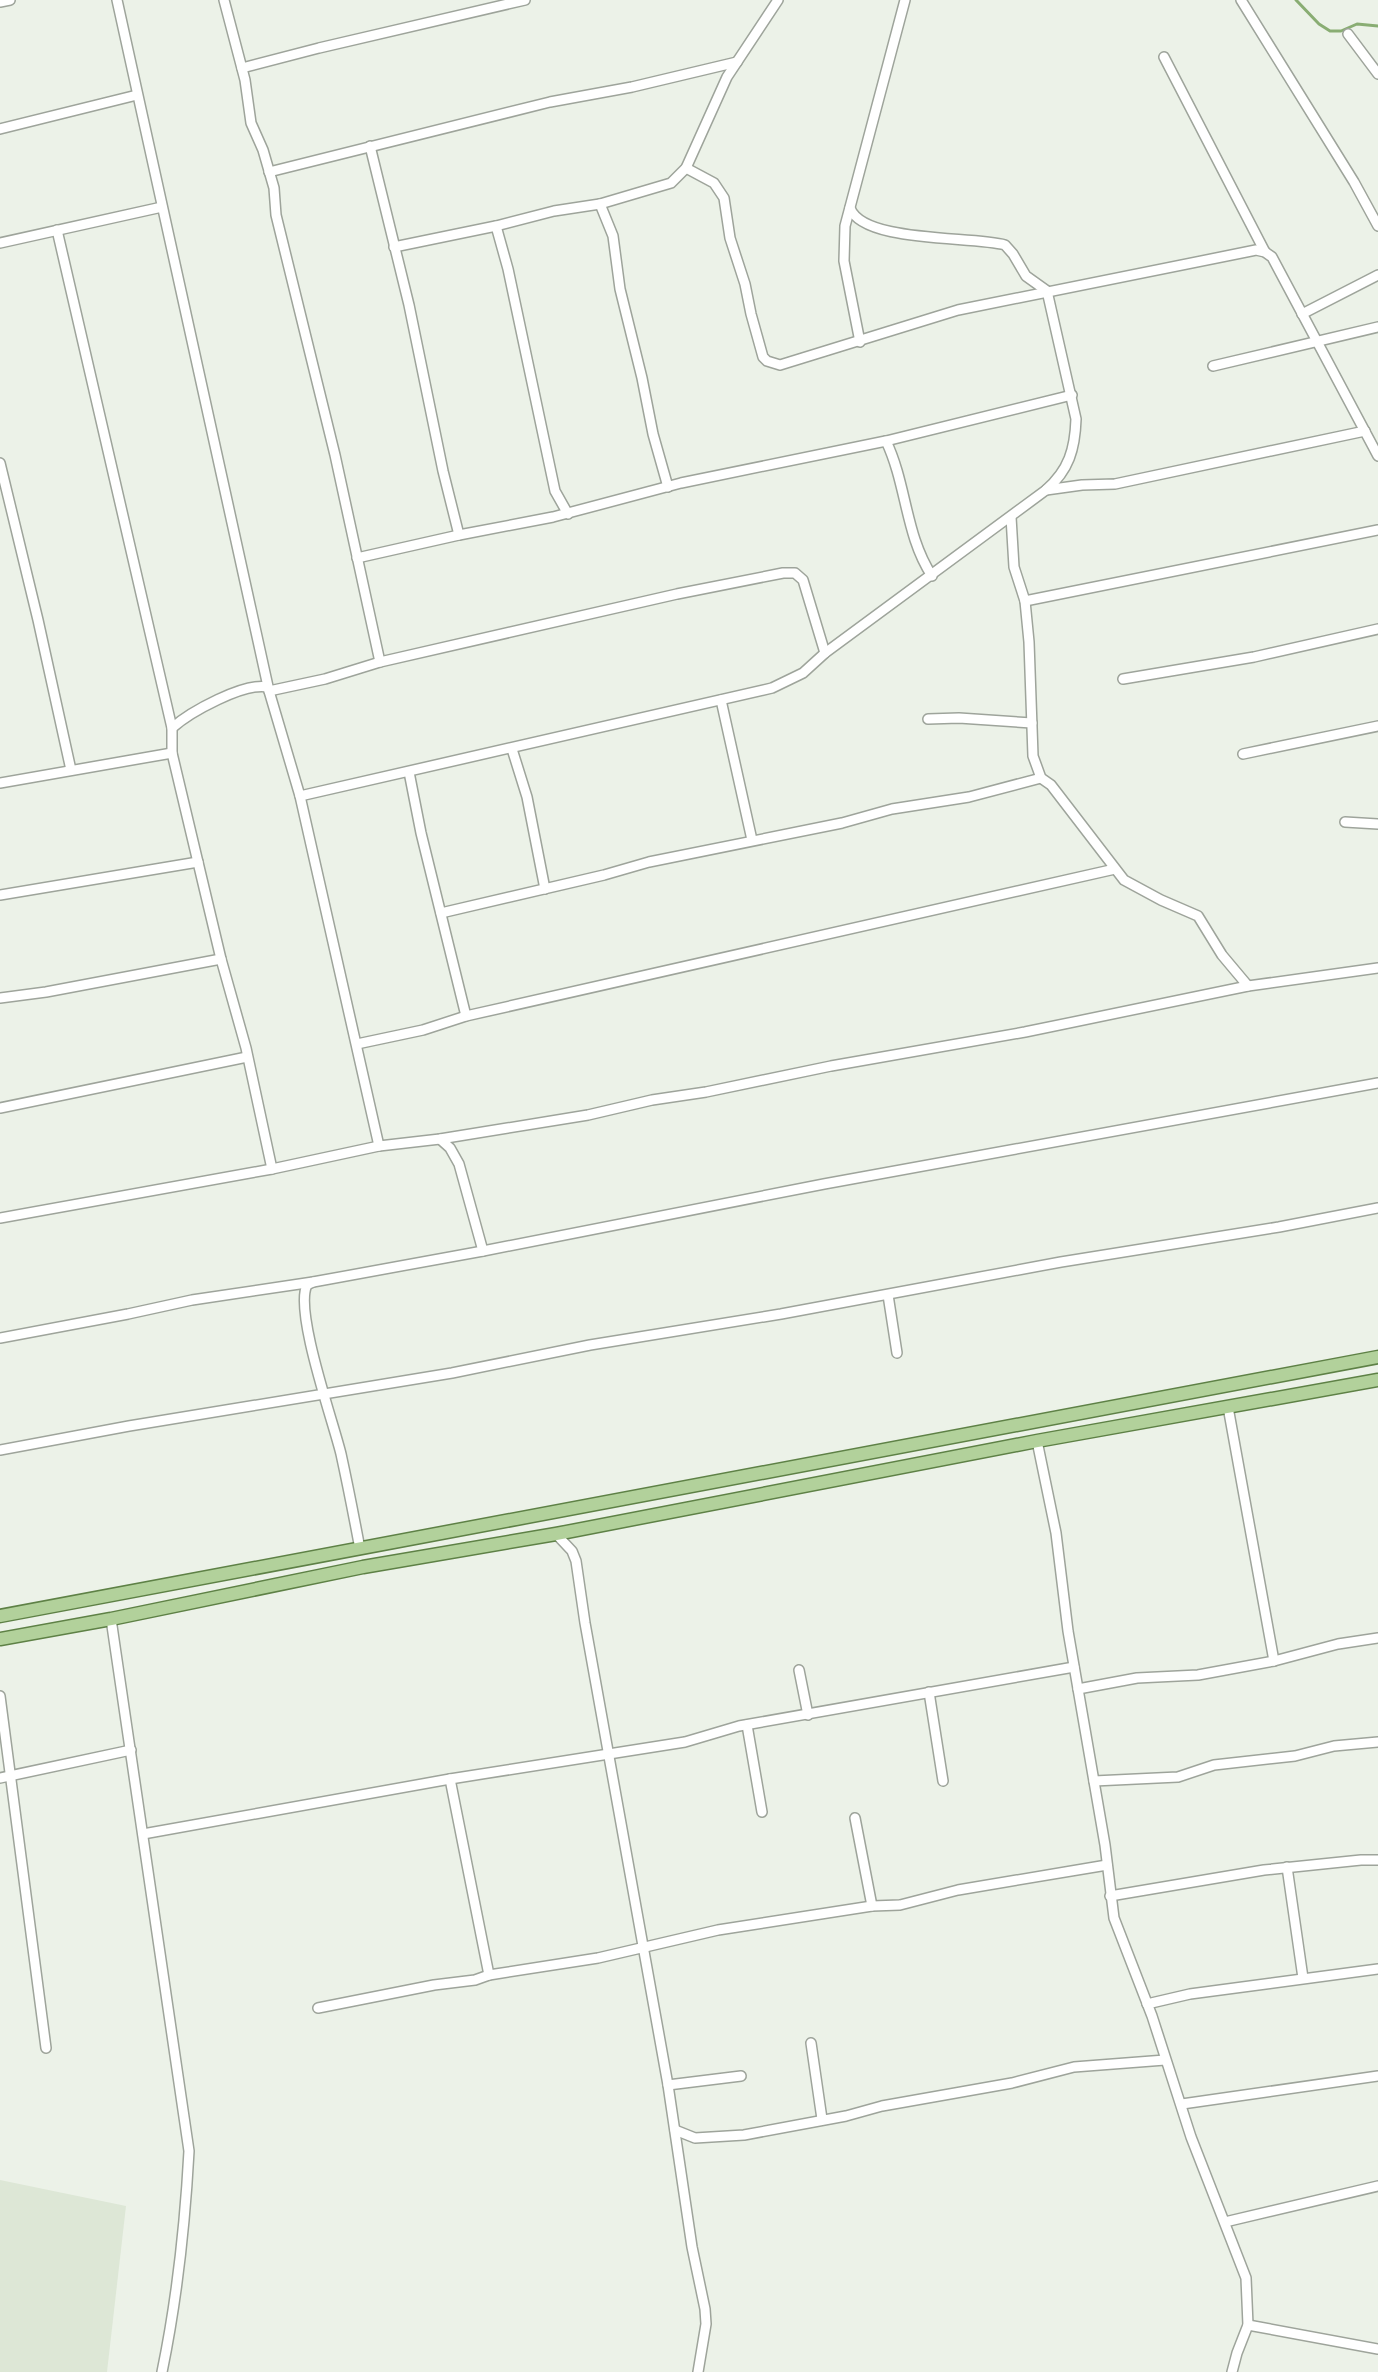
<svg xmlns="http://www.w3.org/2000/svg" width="1378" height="2372" font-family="Karla,sans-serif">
<rect width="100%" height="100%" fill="#ecf2e8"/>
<polygon fill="#dde7d6" points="0,2180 126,2206 107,2372 0,2372"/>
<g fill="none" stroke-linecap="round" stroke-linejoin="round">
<polyline stroke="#89ad73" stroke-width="3" points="1296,0 1319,24 1330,31 1341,31 1357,24 1378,26"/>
<g stroke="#9ea49b" stroke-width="12">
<g id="minor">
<polyline points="117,0 269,691 300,796 379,1146"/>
<polyline points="224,0 245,80 251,123 263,150 274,188 276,215 335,455 380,662"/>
<polyline points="1241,0 1354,182 1378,226"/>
<polyline points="0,2 10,0"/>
<polyline points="1348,34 1378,74"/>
<polyline points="1164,57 1265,252"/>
<polyline points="242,68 319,48 525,0"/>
<polyline points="0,129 137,95"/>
<polyline points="370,146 409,305 443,471 459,535"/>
<polyline points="686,168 714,183 724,198 730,238 745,284 751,314 763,357 767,361 780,365 958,310 1256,250 1265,252 1272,257 1378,456"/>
<polyline points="269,172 550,102 632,87 737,62"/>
<polyline points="600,204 613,236 620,289 642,378 653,434 668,487"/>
<polyline points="496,226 508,269 555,491 568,514"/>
<polyline points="57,230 172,728 172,753 221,959 246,1048 272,1169"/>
<polyline points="0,243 162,207"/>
<polyline points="394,247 496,226 554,211 600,204 671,183 686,168 727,77 778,0"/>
<polyline points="1302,314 1378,275"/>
<polyline points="860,342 844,261 845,226 905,0"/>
<polyline points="1213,366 1378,327"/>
<path d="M886 441C907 485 905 535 932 576"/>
<polyline points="0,463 38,620 71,770"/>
<polyline points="1046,490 1082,485 1115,484 1365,431"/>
<polyline points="1011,517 1014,567 1025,601 1029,642 1033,756 1041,778 1051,785 1124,880 1161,900 1198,916 1222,955 1248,986"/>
<polyline points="357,558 459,535 553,517 681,483 886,441 1072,395"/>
<polyline points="1025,601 1378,530"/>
<polyline points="1123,679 1254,657 1378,629"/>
<polyline points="721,700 752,840"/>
<polyline points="928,719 959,718 1032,723"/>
<path d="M172 728C190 712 244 682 268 687L269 691 325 679 380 662 677 594 783 573H795L803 580 825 653"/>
<polyline points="512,749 527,797 545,889"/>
<polyline points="1243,754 1378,726"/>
<polyline points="409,772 421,833 466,1016"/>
<polyline points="0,783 172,753"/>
<path d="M300 796C458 761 615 724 772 688L803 673 825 653 1046 490C1069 470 1075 449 1076 419L1047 291 1026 276 1013 254 1005 245C972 236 863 243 850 208"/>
<polyline points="1345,822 1378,824"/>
<polyline points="0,895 198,862"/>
<polyline points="441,913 604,875 649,862 842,823 892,809 969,797 1041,778"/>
<polyline points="0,998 46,992 221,959"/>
<polyline points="357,1044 423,1030 466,1016 1115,869"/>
<polyline points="0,1108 247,1057"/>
<polyline points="440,1139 450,1148 459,1164 483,1251"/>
<polyline points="0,1218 272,1169 379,1146 440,1139 588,1115 652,1100 706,1092 831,1066 1025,1032 1248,986 1378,968"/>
<path d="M313 1282 307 1285C294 1311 333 1421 341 1454 348 1486 354 1517 360 1549"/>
<polyline points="888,1295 897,1353"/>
<polyline points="0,1338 128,1314 192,1300 313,1282 483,1251 824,1184 1378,1083"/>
<polyline points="1228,1407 1274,1661"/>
<polyline points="1037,1441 1056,1533 1068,1631 1105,1845 1114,1918 1152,2016 1191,2137 1246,2278 1248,2325 1237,2353 1232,2372"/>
<polyline points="0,1450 129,1426 452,1373 590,1345 781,1314 1061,1262 1279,1227 1378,1208"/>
<polyline points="556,1534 572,1551 576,1561 585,1623 668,2085 692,2247 705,2309 706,2324 698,2372"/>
<path d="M111 1619 189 2151C185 2226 177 2299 162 2372"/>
<polyline points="799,1670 808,1715"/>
<polyline points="1078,1689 1137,1678 1198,1675 1274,1661 1338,1644 1378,1638"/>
<polyline points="929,1692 943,1781"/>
<polyline points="0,1696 46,2048"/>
<polyline points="747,1725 762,1812"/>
<polyline points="0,1778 131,1750"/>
<polyline points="450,1779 489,1975"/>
<polyline points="1094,1781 1178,1777 1214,1765 1295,1756 1334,1746 1378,1742"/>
<polyline points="855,1818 872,1906"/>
<polyline points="143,1834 450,1779 685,1742 739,1726 1074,1667"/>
<polyline points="1287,1867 1303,1978"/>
<polyline points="1110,1896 1264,1870 1361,1860 1378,1860"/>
<polyline points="1147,2004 1190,1994 1378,1969"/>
<polyline points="318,2008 434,1985 475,1980 489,1975 598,1958 718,1930 872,1906 900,1905 958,1890 1107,1865"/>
<polyline points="811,2043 822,2119"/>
<polyline points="668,2085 741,2076"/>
<polyline points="1182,2104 1378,2076"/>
<polyline points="675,2130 695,2138 744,2135 846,2116 882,2106 1012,2083 1074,2067 1165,2060"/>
<polyline points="1225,2222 1378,2186"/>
<polyline points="1248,2325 1378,2349"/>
</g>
</g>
<g stroke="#5e8146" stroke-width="15">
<g id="major">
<polyline points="0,1616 1378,1357"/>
<polyline points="0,1639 111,1619 363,1567 556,1534 1037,1441 1378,1380"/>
</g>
</g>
<use href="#minor" stroke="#fff" stroke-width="9"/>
<use href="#major" stroke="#b2d19b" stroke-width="12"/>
</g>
</svg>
